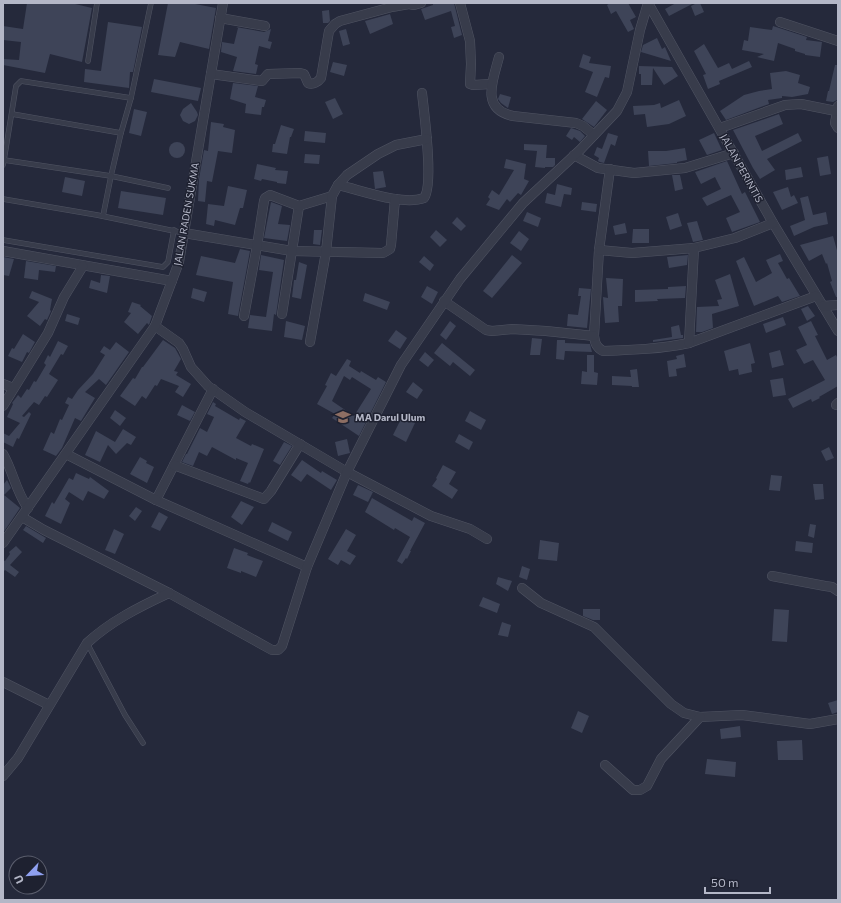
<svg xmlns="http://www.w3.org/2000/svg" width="841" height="903" font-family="Commissioner,sans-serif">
<rect width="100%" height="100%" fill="#25293b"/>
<g fill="#3e4458" fill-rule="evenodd">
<polygon points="27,3 71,3 92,8 82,62 50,54 45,73 3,65 3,59 19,60 21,42 3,40 3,26 23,29"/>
<polygon points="168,3 190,3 216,8 209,49 180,42 175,57 158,55"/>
<polygon points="433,3 454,3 462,35 454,38 451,27 455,26 451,11 425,20 421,9 433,5"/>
<polygon points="610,3 628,3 636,17 630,20 634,29 628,32 616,11 611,14 607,5"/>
<polygon points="676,3 694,3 669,16 665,9"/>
<polygon points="697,3 700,3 704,12 695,16 691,6"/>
<polygon points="329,10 330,21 328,23 323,23 322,11"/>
<polygon points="390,14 393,24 370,34 365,21"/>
<polygon points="108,22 142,27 133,72 130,72 129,88 84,82 85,69 101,71"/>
<polygon points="773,26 807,37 806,40 822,42 820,57 805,55 805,54 795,51 795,49 778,43 774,61 757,57 764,54 742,50 744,40 748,41 750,27 772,30"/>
<polygon points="236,27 264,32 271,29 268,41 272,42 270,49 259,46 255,64 258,65 256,74 233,71 237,57 221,52 222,42 234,44 238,28"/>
<polygon points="346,29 350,44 343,46 339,31"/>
<polygon points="657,38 662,49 665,47 671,61 641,52 643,45"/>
<polygon points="704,44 718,68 729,63 732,69 749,61 752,67 719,81 720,84 708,89 703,75 706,74 694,51"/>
<polygon points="583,54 591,57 589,63 611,66 609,78 605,77 597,97 585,92 593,72 579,67"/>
<polygon points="333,62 347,65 344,76 330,72"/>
<polygon points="835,65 838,65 837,100 833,102 826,101 828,91 829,91"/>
<polygon points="639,66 672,67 678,76 664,85 653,68 652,85 641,85 641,74 639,74"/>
<polygon points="786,71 800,75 798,83 810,87 808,94 792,97 782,96 782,98 768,100 769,104 726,120 720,111 744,95 759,91 772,89 770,73"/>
<polygon points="154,79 201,88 198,101 151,92"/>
<polygon points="233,83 258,86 255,97 266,100 264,107 262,107 261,115 245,113 246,104 230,99"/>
<polygon points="500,94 511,97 508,108 501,103 498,99"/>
<polygon points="335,98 343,114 333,119 325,102"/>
<polygon points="679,100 686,116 669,124 647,127 645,114 634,115 633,106 654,105 660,103 661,108"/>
<polygon points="596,101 607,110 594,127 582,119"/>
<polygon points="191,103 197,112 198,115 195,121 189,124 183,121 180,115 183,109"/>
<polygon points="134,109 147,112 141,136 129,133"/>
<polygon points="779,114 783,124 755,136 762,151 798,133 802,141 767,159 775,170 760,179 753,168 733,130"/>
<polygon points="211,122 224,124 223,127 235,130 232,153 218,151 212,182 207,181 205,202 198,201 199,179 204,150 208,151"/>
<polygon points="281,125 294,129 291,137 290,137 287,154 272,152 273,144 275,144"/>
<polygon points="571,128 580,131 585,136 580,142 574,137 572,140 566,136"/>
<polygon points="305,131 326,133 325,143 304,141"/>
<polygon points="608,133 618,136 615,146 611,144 604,163 600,162 598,161 599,158 594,155 597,147 602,149"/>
<polygon points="714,133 722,150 707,155 699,140"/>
<circle cx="177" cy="150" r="8"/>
<polygon points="524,144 547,145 546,158 555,158 555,165 553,167 545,167 545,168 535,167 537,151 524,150"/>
<polygon points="685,148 687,160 677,162 677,163 649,166 648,151 666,151"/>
<polygon points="305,154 320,155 319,164 304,163"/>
<polygon points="828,156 831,174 820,176 817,158"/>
<polygon points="506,159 526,164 524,179 529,181 521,195 518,193 510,202 507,199 499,210 486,205 490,199 488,197 492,190 499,195 514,170 504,168"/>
<polygon points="727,161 742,194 745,192 760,222 732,232 726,218 740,212 731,195 707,206 702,198 721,189 715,177 701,184 695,172"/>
<polygon points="257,164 276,168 275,170 288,171 286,184 277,183 277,182 262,179 261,181 254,179"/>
<polygon points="801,167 803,177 786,180 785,170"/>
<polygon points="383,171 386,187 375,189 373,172"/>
<polygon points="672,175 680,175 683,189 675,191"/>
<polygon points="65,177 85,181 82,196 62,192"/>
<polygon points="557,184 572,188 571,195 564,194 561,207 545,203 547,193 555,195"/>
<polygon points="228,186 247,190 243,208 240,208 235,225 215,220 214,226 206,224 208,204 224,206"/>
<polygon points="788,187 791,197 794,195 798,203 782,210 773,192"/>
<polygon points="121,191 166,198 163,215 118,208"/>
<polygon points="808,196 813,215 826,212 828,224 814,227 794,236 790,226 805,220 800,198"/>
<polygon points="271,202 282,206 278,224 290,225 287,241 264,238"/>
<polygon points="582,202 597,204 596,212 581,210"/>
<polygon points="527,212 541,218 538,227 523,221"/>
<polygon points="678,213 682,226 670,230 666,217"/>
<polygon points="457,217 466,226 461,231 452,223"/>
<polygon points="697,221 703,240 693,242 687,223"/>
<polygon points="625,223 627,233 615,235 613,226"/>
<polygon points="633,229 649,229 649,243 632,243"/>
<polygon points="314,230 322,230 320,245 313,244"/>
<polygon points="436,230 447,240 440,247 430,237"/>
<polygon points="519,231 529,239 521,251 510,243"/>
<polygon points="833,236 838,254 838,297 836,297 830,282 832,281 827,263 826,264 822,254 809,261 800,245"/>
<polygon points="240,249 250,251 238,316 228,314 233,282 196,275 201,256 235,263"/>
<polygon points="780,254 783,261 778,263 787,279 789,278 800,296 782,302 778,296 754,306 736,261 744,257 756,282 772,273 766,260"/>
<polygon points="261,255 284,260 276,315 274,314 272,331 248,328 250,315 266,317 273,272 259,270"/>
<polygon points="512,255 522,263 492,298 483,291"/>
<polygon points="688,255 687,265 669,268 667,257"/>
<polygon points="424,256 434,265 430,271 419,262"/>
<polygon points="3,257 14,259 9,276 3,275"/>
<polygon points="26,261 56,266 55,272 39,270 38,280 24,278"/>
<polygon points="299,262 307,265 301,299 292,297 294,280 296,280"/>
<polygon points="730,274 739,306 712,314 713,328 702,332 696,332 697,307 719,306 717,300 722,299 715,280"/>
<polygon points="101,275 110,276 107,293 89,288 91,280 100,283"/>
<polygon points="606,278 623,279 622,306 618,306 619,322 605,323 603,297 608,298"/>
<polygon points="427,286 438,292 432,304 421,297"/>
<polygon points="686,286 685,298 657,299 658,301 635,302 635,290 668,289 668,287"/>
<polygon points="193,288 207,292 204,302 191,298"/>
<polygon points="579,288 591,289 587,328 567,326 568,314 578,315 581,296 578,296"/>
<polygon points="32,291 52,299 50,310 51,311 47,320 45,319 40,326 27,316 39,302 29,298"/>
<polygon points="365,293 390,302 387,310 363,301"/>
<polygon points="132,302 141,305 140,306 152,316 149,325 147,323 138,334 124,322 131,313 128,312"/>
<polygon points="808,306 815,316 807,321 801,309"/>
<polygon points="67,314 80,318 78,325 65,321"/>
<polygon points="783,317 786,325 766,333 763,324"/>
<polygon points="286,321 305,326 302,340 284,337"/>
<polygon points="450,321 456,326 446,340 440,335"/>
<polygon points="811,321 818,335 815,336 827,360 836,355 838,359 838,386 819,397 820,398 812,402 811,399 793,408 788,399 825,380 813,360 804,364 796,350 807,345 798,327"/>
<polygon points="679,325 681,335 683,335 683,338 653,342 653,340 672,337 671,327"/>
<polygon points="396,330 407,338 400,349 388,341"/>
<polygon points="23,334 35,342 29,353 27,352 22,362 8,356 12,348 14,349"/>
<polygon points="532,338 542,339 540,355 530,355"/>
<polygon points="163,340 175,348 181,359 174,371 178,372 176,375 191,384 183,397 175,392 179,386 161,379 157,386 155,385 146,399 142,396 135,406 120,396 133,378 135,379 142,367 143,367"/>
<polygon points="557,340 565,340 565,343 590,344 592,352 565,351 564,360 556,359"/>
<polygon points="58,341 68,346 63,355 61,354 49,374 58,380 47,397 45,396 39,405 34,402 22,416 24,417 29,412 31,414 19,439 17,438 13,447 3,442 3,433 9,436 20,423 7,417 13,404 12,403 18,395 21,398 27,389 29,390 34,381 36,382 46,365 44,363 48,355 50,357"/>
<polygon points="116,342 129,352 106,385 99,379 85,392 95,398 81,421 75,418 62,448 56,456 43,450 51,432 54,434 60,419 62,420 69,405 65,403 68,397 72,399 78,390 93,374 105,355 100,352 104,346 110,350"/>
<polygon points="442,343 475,370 470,376 453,362 450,366 434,353"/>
<polygon points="750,343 755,363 751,364 752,372 739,375 738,369 729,371 724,351"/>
<polygon points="780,350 784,365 772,368 769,353"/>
<polygon points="425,352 434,360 428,367 419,360"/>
<polygon points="684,354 686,367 676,369 677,376 669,377 667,361 677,359 676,356"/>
<polygon points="587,355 594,355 594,372 598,373 597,385 581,384 582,371 587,372"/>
<path d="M347 359 351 361 349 366 360 373 361 371 376 380 378 377 386 382 359 436 332 418 335 414 317 404 327 386 325 385 331 373 336 376ZM344 376 350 380 352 377 371 389 354 416 332 401Z"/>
<polygon points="637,369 639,387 632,387 632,386 612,385 612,376 631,377 630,370"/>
<polygon points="783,378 786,395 773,397 770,380"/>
<polygon points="413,382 423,390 417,399 406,392"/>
<polygon points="213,402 216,404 215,406 239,420 240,418 246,421 236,438 251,446 252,444 264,449 250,483 249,482 248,484 240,481 248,463 236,458 236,460 212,447 207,456 199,452 193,466 182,462 186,454 187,454 200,428 207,432 214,417 207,414"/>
<polygon points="182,405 195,412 190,421 177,415"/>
<polygon points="115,410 126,418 120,426 110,418"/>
<polygon points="470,411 486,420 481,430 465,421"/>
<polygon points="402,417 415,423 406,442 393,435"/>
<polygon points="123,429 136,437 131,445 127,443 116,454 108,445 100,462 85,455 96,431 115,442"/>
<polygon points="459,434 473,442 469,450 455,442"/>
<polygon points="347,439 350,453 338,456 335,442"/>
<polygon points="284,442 292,446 280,465 273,461"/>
<polygon points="829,447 834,458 826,461 821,451"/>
<polygon points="140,457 147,461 146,463 154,467 147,483 130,474"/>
<polygon points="302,460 321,473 322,471 337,480 331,490 307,474 301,482 291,475"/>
<polygon points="443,465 456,472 449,484 458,490 452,499 432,486 437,479 436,478"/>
<polygon points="76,473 89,479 90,477 109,491 104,499 88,491 83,501 69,492 65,499 70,503 61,524 45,516 52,502 54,504 69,478 73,480"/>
<polygon points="771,475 782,476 780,491 769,490"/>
<polygon points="7,480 11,488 4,495 20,508 3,533 3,485"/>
<polygon points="813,484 823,484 824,499 815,500"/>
<polygon points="358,485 373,492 368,502 353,495"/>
<polygon points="372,498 412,521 414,517 425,523 410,551 411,551 407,559 406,558 402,564 397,561 410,537 395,528 394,530 365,512"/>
<polygon points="241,501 254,507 242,525 231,517"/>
<polygon points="136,507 142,511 135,521 129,516"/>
<polygon points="159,512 168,517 160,531 151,527"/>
<polygon points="272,522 292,532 288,541 268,531"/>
<polygon points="810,524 816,525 814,538 808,536"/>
<polygon points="26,526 46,538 43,543 23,530"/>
<polygon points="114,529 124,534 115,554 105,550"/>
<polygon points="346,529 356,535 347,551 356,556 350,565 341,560 338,565 328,559"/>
<polygon points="540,540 559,543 557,561 538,559"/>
<polygon points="796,541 813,543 812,553 795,551"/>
<polygon points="16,546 22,552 10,565 19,572 15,577 5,570 3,572 3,560 5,561 10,554 9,552"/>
<polygon points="234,548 248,553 247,555 263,561 256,577 241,571 241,573 227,568"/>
<polygon points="522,566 530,569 527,580 519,577"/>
<polygon points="498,577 512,581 508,591 496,584"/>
<polygon points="483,597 500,604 497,613 479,606"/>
<polygon points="583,609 600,609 600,620 593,620 583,616"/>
<polygon points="774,609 789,610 787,642 772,641"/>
<polygon points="502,622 511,625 508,637 498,635"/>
<polygon points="838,700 838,712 832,714 828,703"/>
<polygon points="578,711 589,716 582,733 571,728"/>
<polygon points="740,726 741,737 721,739 720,729"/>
<polygon points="802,740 803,760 778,760 777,741"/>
<polygon points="707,759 736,762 735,777 705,774"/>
</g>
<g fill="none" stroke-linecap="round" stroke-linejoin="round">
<g stroke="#505463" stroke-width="5.5">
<g id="lane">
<polyline points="88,61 97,3"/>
<polyline points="131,98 151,3"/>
<polyline points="12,114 121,133"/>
<polyline points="4,160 16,86 21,81 131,98 121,133 111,176 168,188"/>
<polyline points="3,165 4,160 111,176 103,216"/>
<polyline points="3,199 97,215 184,233"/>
<polyline points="3,240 163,267 168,262 174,230"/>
<polyline points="87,643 125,715 143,743"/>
</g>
</g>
<g stroke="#505463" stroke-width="10">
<g id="street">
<polyline points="460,3 470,41 471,64 470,84 473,85 491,84"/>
<polyline points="648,3 773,223 838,331"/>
<polyline points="220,18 265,26"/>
<polyline points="780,22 838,41"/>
<path d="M499 57C493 80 480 109 513 116L576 123 583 126 594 135"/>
<path d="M211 74 262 81 268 74 300 73 304 74 308 83C313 85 318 82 321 78L329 31 335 24 340 21 392 7 409 4 414 5 421 3"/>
<polyline points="838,106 835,123 838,128"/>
<polyline points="720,128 785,105 801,104 836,111"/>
<polyline points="574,155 598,168 634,173 685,168 734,153"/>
<path d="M610 169 599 250 594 336C595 343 596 347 603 351 632 350 660 349 689 343L816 296"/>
<path d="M338 185C361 190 402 206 424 198 434 185 424 112 422 93"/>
<polyline points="184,233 292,251 383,253 390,249 391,245 395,199"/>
<polyline points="599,250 632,253 694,248 735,238 773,223"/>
<polyline points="3,251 172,281"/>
<polyline points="444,301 486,330 492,331 512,329 546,331 594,336"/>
<polyline points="823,306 838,305"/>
<polyline points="282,314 299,206"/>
<polyline points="244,316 257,246 264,201 265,198 270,195 299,206 332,196"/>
<polyline points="155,326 179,343 183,349 191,367 208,386 245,412 347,472 431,516 470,529 487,539"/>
<polyline points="310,342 326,252 332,196 338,185 347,175 378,154 396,145 427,139"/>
<polyline points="689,343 694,248"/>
<polyline points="3,384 13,388"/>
<polyline points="213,389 156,500 307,567"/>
<polyline points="836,405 838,403"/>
<polyline points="3,406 48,333 64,297 83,266"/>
<path d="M3 454C13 471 16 492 28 508"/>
<polyline points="66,454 156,500"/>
<polyline points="174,465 264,499 271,491 300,444"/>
<polyline points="22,517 44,530 169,593 272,650 278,650 282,646 307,567 347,472 401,365 460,279 523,203 580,150 617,111 627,92 640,30 648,3"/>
<polyline points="3,543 155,326 179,262 223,3"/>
<polyline points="772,576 825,586 832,587 838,591"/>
<polyline points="522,588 541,603 594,627 671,704 684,713 700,717 742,715 810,724 838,719"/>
<polyline points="3,682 49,705"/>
<polyline points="605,765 633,790 640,790 647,786 661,759 700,717"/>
<path d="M3 776 18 758 87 643C111 621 139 607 169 593"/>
</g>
</g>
<use href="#lane" stroke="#383c4b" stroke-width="4.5"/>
<use href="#street" stroke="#383c4b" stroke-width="9"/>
</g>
<defs>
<g id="school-bare" transform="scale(1.2)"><path d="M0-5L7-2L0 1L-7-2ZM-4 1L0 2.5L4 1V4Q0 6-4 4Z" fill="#8d6e63" stroke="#1e2130" stroke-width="2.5" paint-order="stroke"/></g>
</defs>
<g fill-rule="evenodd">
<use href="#school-bare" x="343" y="417"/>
</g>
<g text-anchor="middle" stroke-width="3" stroke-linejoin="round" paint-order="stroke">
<g font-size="10" fill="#b4b7c7" stroke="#1e2130">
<text transform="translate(742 168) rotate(61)" y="4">JALAN PERINTIS</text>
<text transform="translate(186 214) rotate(-80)" y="4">JALAN RADEN SUKMA</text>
</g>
<g font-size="10" font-weight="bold" fill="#b4b7c7" stroke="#1e2130" text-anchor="start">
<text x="355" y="421">MA Darul Ulum</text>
</g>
</g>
<rect width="841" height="903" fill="none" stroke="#b4b7c7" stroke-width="8"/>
<g transform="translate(28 875) rotate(245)"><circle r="19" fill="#1e2130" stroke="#5a5d6c"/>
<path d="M0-3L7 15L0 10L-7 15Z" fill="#8fa0f0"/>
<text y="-6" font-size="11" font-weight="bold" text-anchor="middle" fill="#b4b7c7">U</text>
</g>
<path d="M705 887v6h65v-6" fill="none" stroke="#b4b7c7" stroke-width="2"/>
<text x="711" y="887" font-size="12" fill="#b4b7c7" stroke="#1e2130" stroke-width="3" paint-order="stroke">50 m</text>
</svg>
